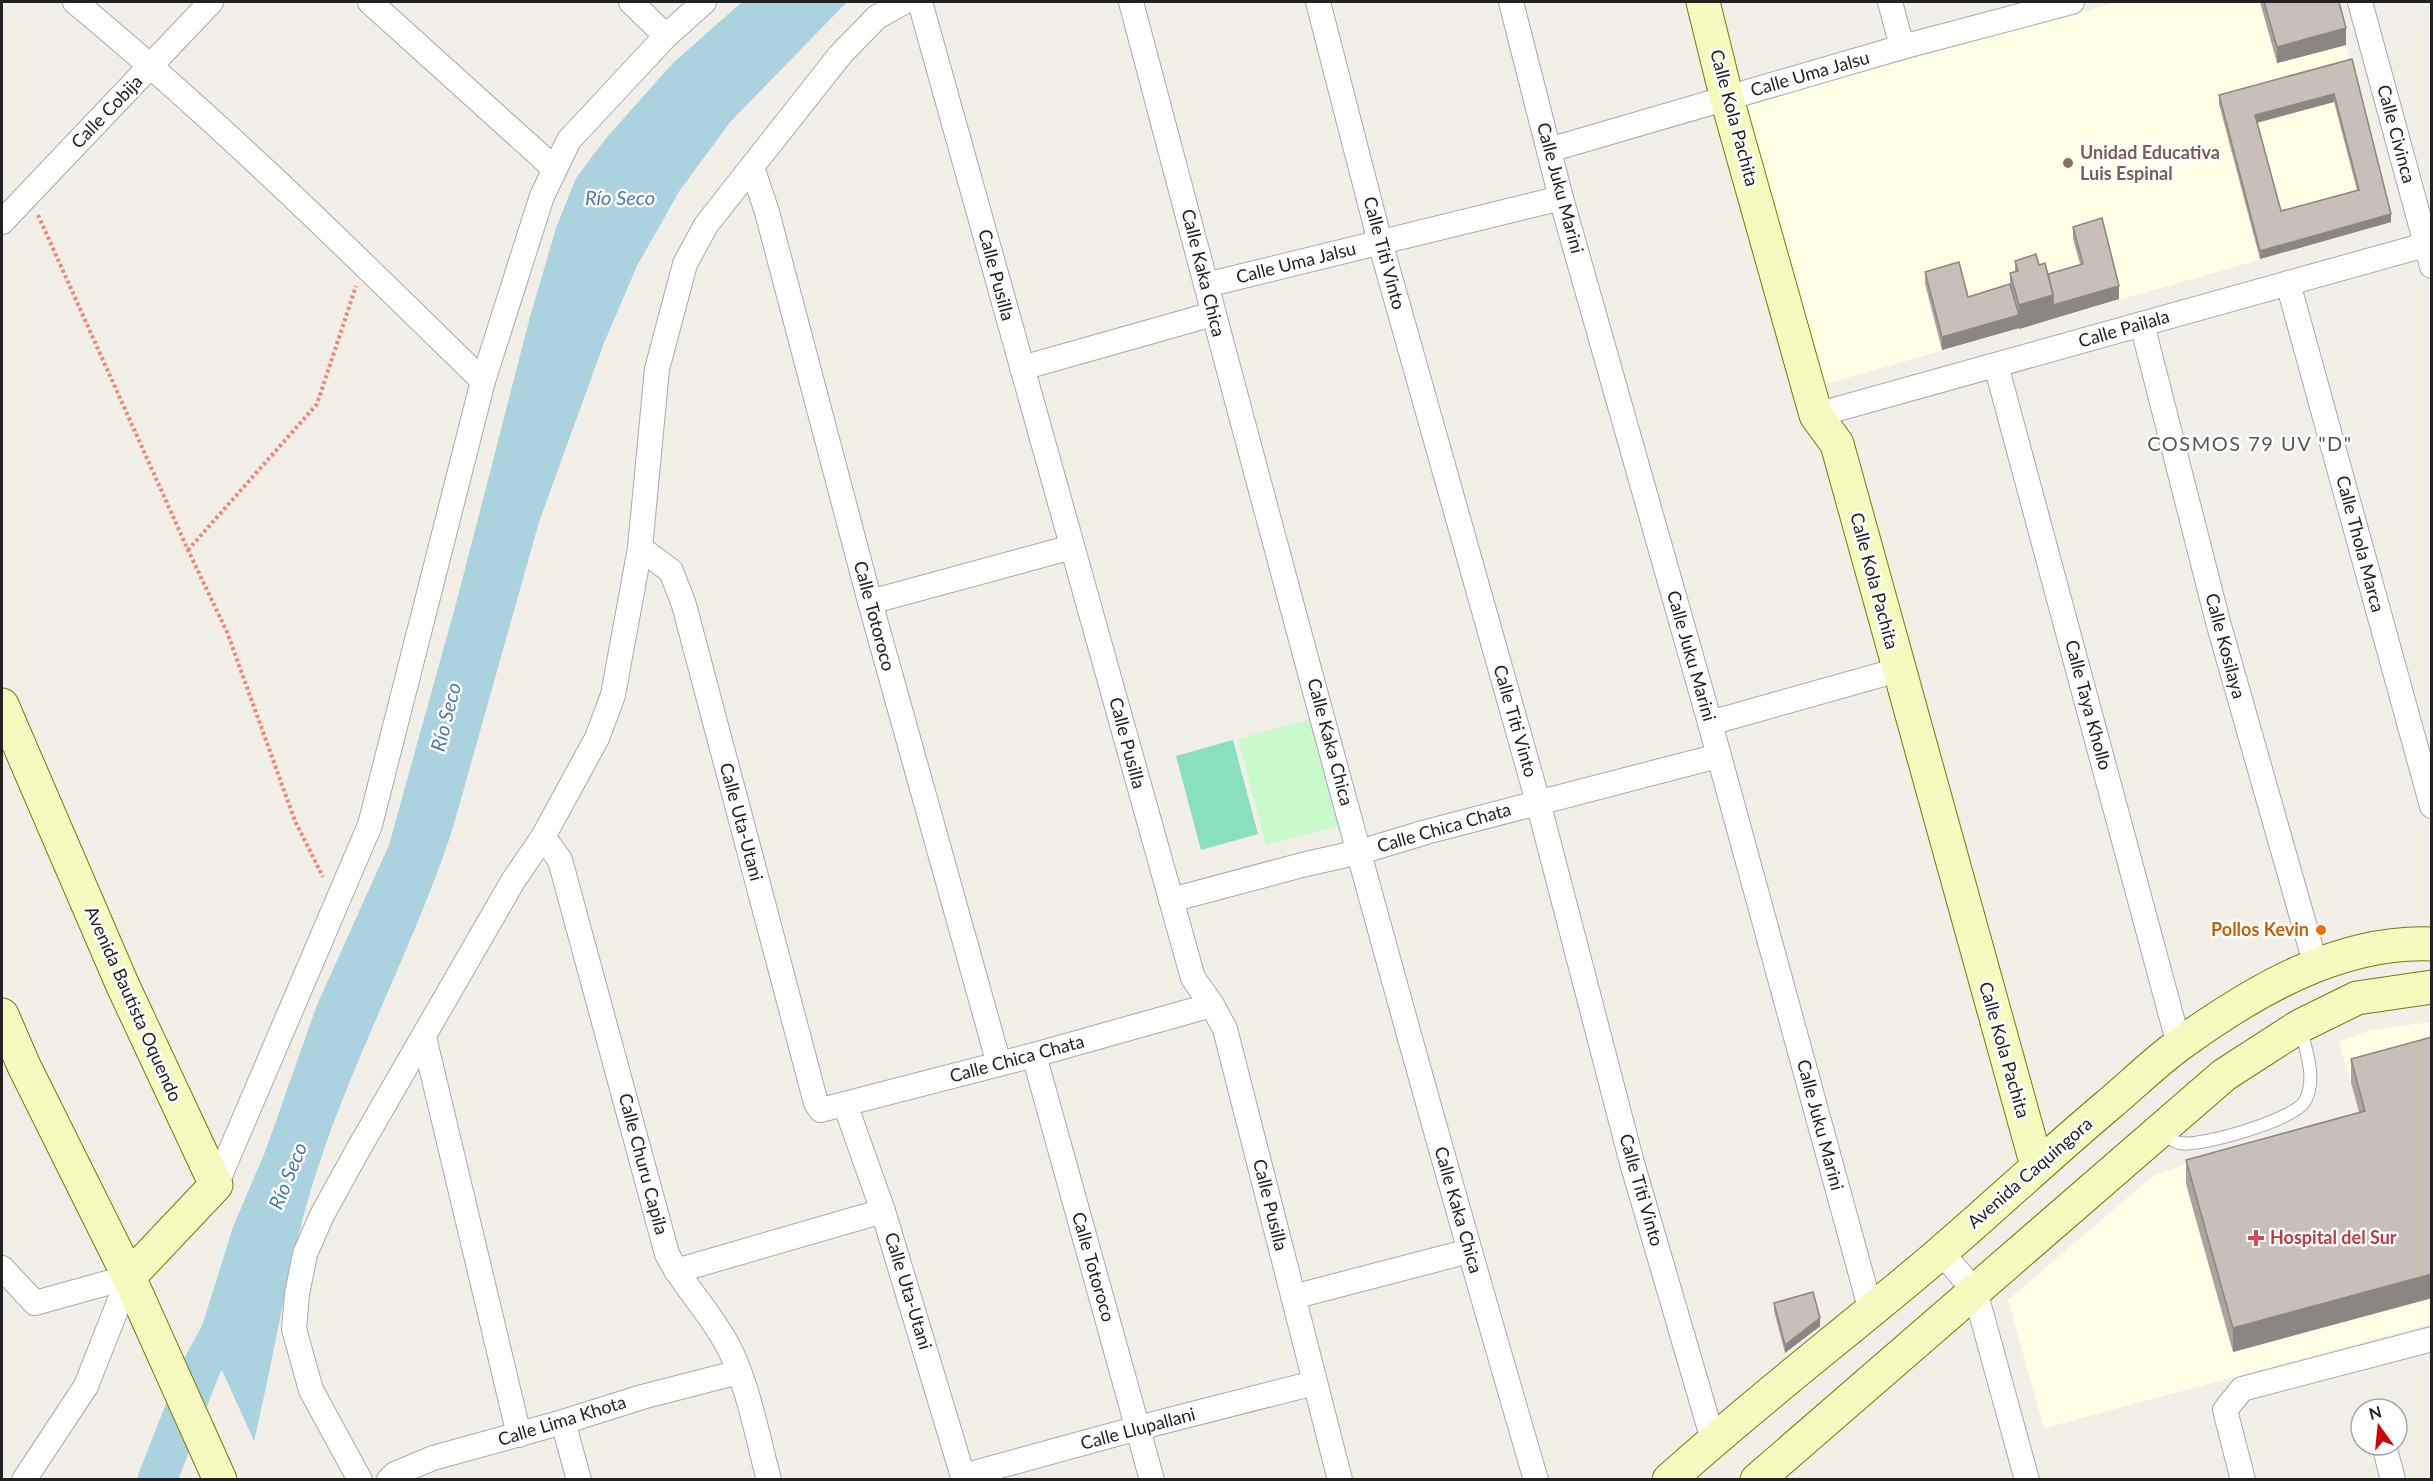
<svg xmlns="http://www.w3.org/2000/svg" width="2433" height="1481" font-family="Lato,sans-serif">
<rect width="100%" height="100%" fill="#f2efe9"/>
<g fill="#ffffe5">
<polygon points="2117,2 2335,2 2391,222 1826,384 1818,380 1745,105"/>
<polygon points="2423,1023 2431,1023 2431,1324 2044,1428 2008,1300 2153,1176 2226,1149 2360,1115 2339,1042 2370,1030"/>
</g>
<polygon fill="#c8facc" points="1330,714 1359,821 1266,845 1238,739"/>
<polygon fill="#88e0be" points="1233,740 1258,834 1201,850 1176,756"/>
<path fill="#aad3df" d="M742 2H847L731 121 680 190 637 266 604 343 539 522 452 831C414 945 357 1050 319 1164 289 1254 276 1349 254 1441L202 1326 233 1227 265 1152 317 1005 389 845 457 600 530 317 556 228 576 178 607 137 673 63Z"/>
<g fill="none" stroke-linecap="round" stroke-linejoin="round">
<polyline stroke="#aad3df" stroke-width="39" points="157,1480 201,1368 237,1302"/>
<g stroke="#a9a9a9" stroke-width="14">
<path id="lane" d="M2161 1131C2167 1135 2173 1142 2180 1143 2201 1147 2294 1120 2305 1101 2317 1079 2306 1052 2301 1029"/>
</g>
<g stroke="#a9a9a9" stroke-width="26">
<g id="street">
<path d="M75 2C218 120 350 251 483 381"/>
<polyline points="370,2 555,169"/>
<polyline points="631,2 666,36"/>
<polyline points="920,2 1193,978 1212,1005 1225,1029 1340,1480"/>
<path d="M1131 2C1262 495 1392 989 1536 1480"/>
<polyline points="1318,2 1380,242 1538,802 1632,1163 1713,1440"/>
<polyline points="1511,2 1561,198 1710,723 1871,1311"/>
<polyline points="1890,2 1902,47"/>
<polyline points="2360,2 2432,266"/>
<polyline points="1549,150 1902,47 2072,2"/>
<polyline points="752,167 767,212 870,602 999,1064"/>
<polyline points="2,222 211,2"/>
<polyline points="2288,283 2432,806"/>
<polyline points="1206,285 1561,198"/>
<polyline points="2142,324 2218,622 2316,966"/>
<polyline points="1996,365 2179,1045"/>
<polyline points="1022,368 1213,314"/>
<polyline points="1816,415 2432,243"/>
<polyline points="640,548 671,571 684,605 816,1103 821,1110 1034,1055 1212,1005"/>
<polyline points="870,602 1072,547"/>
<polyline points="1710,723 1898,670"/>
<path d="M543 837 560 860 667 1254C683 1285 707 1309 724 1339 747 1377 757 1436 769 1480"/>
<polyline points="1171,900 1306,864 1360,852 1426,832 1718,756"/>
<polyline points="424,1037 519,1435"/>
<polyline points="1034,1055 1152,1480"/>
<polyline points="845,1104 883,1211 964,1480"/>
<polyline points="216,1185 370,825 483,381 542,196 569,140 666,36 704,2"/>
<polyline points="1941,1252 1975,1291 2027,1480"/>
<polyline points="2,1268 35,1303 129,1277"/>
<polyline points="676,1271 883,1211"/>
<polyline points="1293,1297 1469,1251"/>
<polyline points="563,1422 579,1480"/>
<polyline points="2384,1445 2393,1480"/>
<polyline points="963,1476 1138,1428 1314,1383"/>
<polyline points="24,1480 86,1386 129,1277"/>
<polyline points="360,1480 311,1390 294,1329 297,1294 305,1254 322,1215 359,1148 513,881 543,837 597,738 613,695 640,548 657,369 685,264 706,225 840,55 877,17 904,2"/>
<polyline points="389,1480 395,1474 433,1458 563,1422 642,1397 739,1372"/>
<polyline points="2243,1480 2225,1410 2242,1389 2432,1339"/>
</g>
</g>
<g stroke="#707d05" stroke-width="35">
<g id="secondary">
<polyline points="1703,2 1727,99 1816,415 1837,444 2037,1166"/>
<polyline points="2,705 123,986 216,1185 129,1277"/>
<polyline points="2,1015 24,1066 129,1277 220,1480"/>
<path d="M1669 1480C1756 1401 1850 1330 1939 1254 1996 1205 2050 1154 2107 1106 2131 1086 2154 1063 2180 1044 2252 992 2339 940 2432 944"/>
<polyline points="1757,1480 2224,1075 2300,1026 2357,998 2432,987"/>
</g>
</g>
<g stroke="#fa8072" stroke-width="4" stroke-dasharray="3 3" stroke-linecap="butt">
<polyline points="38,215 188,550 227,632 295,821 323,877"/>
<polyline points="188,550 317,404 356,286"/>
</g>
<use href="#lane" stroke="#fff" stroke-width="12"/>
<use href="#street" stroke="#fff" stroke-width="24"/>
<use href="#secondary" stroke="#f7fabf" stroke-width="33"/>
</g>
<g fill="#aba49e" fill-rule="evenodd">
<polygon points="2260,2 2339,2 2346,45 2277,63"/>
<path d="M2352 59 2391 222 2260 259 2219 104V95ZM2334 102 2357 190 2281 211 2257 123Z"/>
<polygon points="2073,227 2119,299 2019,329 2019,328 1942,350 1925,284 1925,272 1968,297 2010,284 2010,273 2015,272 2015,261 2048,274 2080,264 2073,239"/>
<polygon points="2432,1037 2432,1298 2233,1352 2186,1184 2186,1160 2359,1112 2351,1083 2351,1059"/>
<polygon points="1774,1303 1820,1326 1785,1353 1774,1311"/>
</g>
<g fill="#8b8681">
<polygon points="2346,28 2346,45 2277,63 2277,47"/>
<polygon points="2334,94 2334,102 2255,123 2255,115"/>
<polygon points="2391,214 2391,222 2260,259 2260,251"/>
<polygon points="2119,286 2119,299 2019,329 2019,305 2053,295"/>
<polygon points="2019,315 2019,328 1942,350 1942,337"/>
<polygon points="2432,1274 2432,1298 2233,1352 2233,1328"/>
<polygon points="1820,1318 1820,1326 1785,1353 1785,1345"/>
</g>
<g fill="#c7bfb8" stroke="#8b8681" stroke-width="1.5" fill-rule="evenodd">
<polygon points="2264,2 2339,2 2346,28 2277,47"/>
<path d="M2352 59 2391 214 2260 251 2219 95ZM2334 94 2359 190 2281 211 2255 115Z"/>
<polygon points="2102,218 2119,286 2053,305 2053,295 2048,274 2083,264 2073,227"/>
<polygon points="2036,254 2039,265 2045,263 2053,295 2019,305 2010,273 2018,271 2015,261"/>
<polygon points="1959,262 1968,297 2010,284 2019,315 1942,337 1925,272"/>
<polygon points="2432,1037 2432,1274 2233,1328 2186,1160 2365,1111 2351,1059"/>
<polygon points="1813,1292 1820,1318 1785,1345 1774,1303"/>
</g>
<circle fill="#8d6e63" stroke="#fff" stroke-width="2" cx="2068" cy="163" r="6"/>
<circle fill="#e8710a" stroke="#fff" stroke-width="2" cx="2321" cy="930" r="6"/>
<path fill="#e0444e" stroke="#fff" stroke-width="2" d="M2253 1229h6v6h6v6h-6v6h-6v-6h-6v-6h6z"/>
<g text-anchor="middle" stroke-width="5" stroke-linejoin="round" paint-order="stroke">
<g font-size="18" fill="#222" stroke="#fff">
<text transform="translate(1810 74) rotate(-16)" y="6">Calle Uma Jalsu</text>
<text transform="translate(107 112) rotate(-46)" y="6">Calle Cobija</text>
<text transform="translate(1734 118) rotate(75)" y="6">Calle Kola Pachita</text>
<text transform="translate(2396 134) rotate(75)" y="6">Calle Civinca</text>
<text transform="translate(1560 188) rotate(75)" y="6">Calle Juku Marini</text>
<text transform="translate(1384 253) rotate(75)" y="6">Calle Titi Vinto</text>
<text transform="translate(1296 263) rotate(-14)" y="6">Calle Uma Jalsu</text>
<text transform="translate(1203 273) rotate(76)" y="6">Calle Kaka Chica</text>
<text transform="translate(996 275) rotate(75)" y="6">Calle Pusilla</text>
<text transform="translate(2124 329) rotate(-16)" y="6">Calle Pailala</text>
<text transform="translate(2360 544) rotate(75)" y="6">Calle Thola Marca</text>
<text transform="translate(1874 581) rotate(75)" y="6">Calle Kola Pachita</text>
<text transform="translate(874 616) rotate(75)" y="6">Calle Totoroco</text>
<text transform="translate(2225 646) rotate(75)" y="6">Calle Kosilaya</text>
<text transform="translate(1691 656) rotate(74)" y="6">Calle Juku Marini</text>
<text transform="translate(2088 705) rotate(75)" y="6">Calle Taya Khollo</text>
<text transform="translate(1515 721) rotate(74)" y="6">Calle Titi Vinto</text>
<text transform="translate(1330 742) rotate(75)" y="6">Calle Kaka Chica</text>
<text transform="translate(1127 743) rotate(75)" y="6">Calle Pusilla</text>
<text transform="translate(741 822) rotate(75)" y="6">Calle Uta-Utani</text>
<text transform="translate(1444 828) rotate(-16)" y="6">Calle Chica Chata</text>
<text transform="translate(133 1004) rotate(66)" y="6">Avenida Bautista Oquendo</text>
<text transform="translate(2004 1050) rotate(74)" y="6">Calle Kola Pachita</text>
<text transform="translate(1017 1059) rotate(-15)" y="6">Calle Chica Chata</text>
<text transform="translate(1820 1125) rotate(75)" y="6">Calle Juku Marini</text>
<text transform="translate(643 1164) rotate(75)" y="6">Calle Churu Capila</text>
<text transform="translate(2030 1173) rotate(-41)" y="6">Avenida Caquingora</text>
<text transform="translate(1641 1190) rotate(74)" y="6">Calle Titi Vinto</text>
<text transform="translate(1270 1205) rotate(76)" y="6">Calle Pusilla</text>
<text transform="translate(1458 1210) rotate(74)" y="6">Calle Kaka Chica</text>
<text transform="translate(1093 1267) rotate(74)" y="6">Calle Totoroco</text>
<text transform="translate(908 1291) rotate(73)" y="6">Calle Uta-Utani</text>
<text transform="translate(562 1421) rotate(-17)" y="6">Calle Lima Khota</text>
<text transform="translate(1138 1429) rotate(-15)" y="6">Calle Llupallani</text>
</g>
<g font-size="18" font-weight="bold" fill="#785e54" stroke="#fff" text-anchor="start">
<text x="2080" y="159">Unidad Educativa<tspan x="2080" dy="21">Luis Espinal</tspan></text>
</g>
<g font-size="18" font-weight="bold" fill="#c56008" stroke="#fff" text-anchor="end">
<text x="2309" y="936">Pollos Kevin</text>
</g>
<g font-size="18" font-weight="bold" fill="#be3a42" stroke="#fff" text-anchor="start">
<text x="2270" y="1244">Hospital del Sur</text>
</g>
<g font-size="20" font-style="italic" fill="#4a7aab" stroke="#fff">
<text x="620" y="205">Río Seco</text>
<text transform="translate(446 717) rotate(-76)" y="7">Río Seco</text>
<text transform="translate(288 1176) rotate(-68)" y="7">Río Seco</text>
</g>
<g font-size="20" letter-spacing="1.5" fill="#555" stroke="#fff">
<text x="2250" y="451">COSMOS 79 UV "D"</text>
</g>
</g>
<rect width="2433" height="1481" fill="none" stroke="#222222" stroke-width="6"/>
<g transform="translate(2379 1427) rotate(345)"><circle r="28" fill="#ffffff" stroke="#a7a7a7" stroke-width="1.5"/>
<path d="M0-4.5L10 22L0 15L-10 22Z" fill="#d40000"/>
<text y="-9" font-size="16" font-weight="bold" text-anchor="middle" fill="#222222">N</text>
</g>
</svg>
